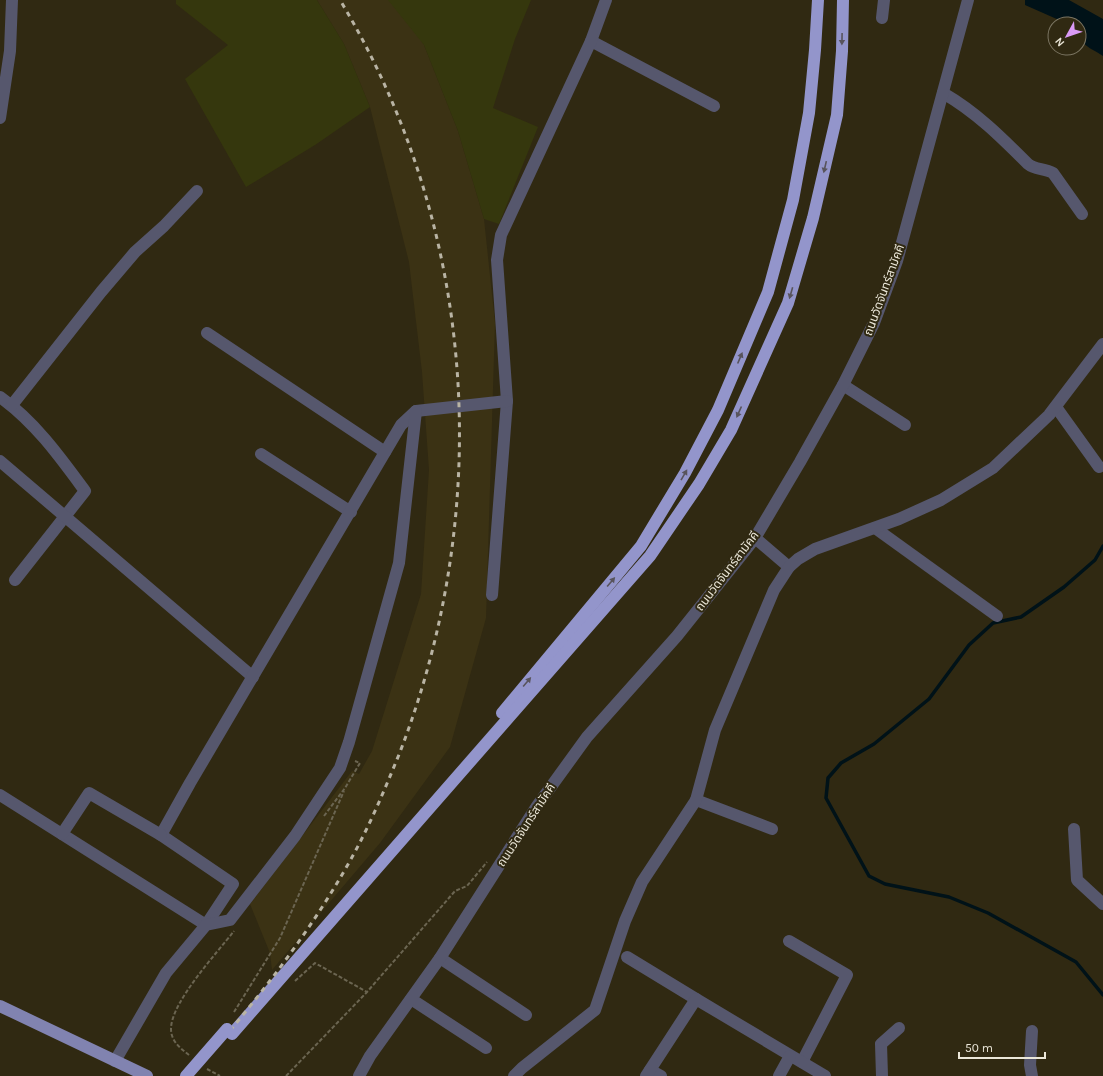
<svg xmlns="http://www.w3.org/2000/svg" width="1103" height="1076" font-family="Karla,'Noto Sans Thai',sans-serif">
<rect width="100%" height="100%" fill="#302912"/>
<polygon fill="#3b3214" points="317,0 397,0 424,45 458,131 484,219 495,323 486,618 450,747 380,843 272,970 270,953 250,904 352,771 359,774 372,751 421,594 429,470 422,372 409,262 370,107 344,44"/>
<g fill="#35370d">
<polygon points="176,0 317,0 344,44 370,107 315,145 246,187 185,79 228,45 176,4"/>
<polygon points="388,0 531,0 515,39 493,108 538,127 499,224 484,219 458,131 424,45"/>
</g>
<path fill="#001218" d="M1025 0H1069L1103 19V56C1086 45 1079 46 1079 24H1068L1025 5Z"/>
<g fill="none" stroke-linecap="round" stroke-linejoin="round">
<polyline stroke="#001218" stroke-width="3.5" points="1103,546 1095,560 1064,587 1021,617 993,623 969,645 929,699 874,744 841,763 828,778 826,798 869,876 885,884 949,897 988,913 1076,962 1103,995"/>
<g stroke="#6b6551" stroke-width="2" stroke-dasharray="4 2" stroke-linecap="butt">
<polyline points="324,816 345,788 360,763 355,761"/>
<polyline points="295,981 315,963 367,992"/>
<polyline points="234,1012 280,938 344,791"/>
<path d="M189 1055C180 1048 171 1041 171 1029 171 1002 217 953 234 931"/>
<polyline points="207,1069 220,1076"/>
<polyline points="286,1076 367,992 455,891 467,886 487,862"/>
</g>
<g stroke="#56576d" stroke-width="12">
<polyline points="882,18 884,0"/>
<polyline points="591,41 714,106"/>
<path d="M943 93C976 112 1001 137 1028 164 1035 170 1044 168 1053 173L1082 214"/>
<polyline points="0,118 10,51 12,0"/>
<polyline points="207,333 385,452"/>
<polyline points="843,385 905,425"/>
<path d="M0 397C35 422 60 457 85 491L15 580"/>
<polyline points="12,405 101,292 135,252 164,226 197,191"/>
<polyline points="1056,407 1099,467"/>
<polyline points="261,454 351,512"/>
<polyline points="0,461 253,677"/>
<polyline points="875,528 997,616"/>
<polyline points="755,538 789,567"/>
<polyline points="492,595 507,401 497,260 501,235 591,41 606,0"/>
<polyline points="0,795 206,925 233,884 161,835 190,783 401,425 416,411 507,401"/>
<polyline points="696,800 772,829"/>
<polyline points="1074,829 1077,880 1103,904"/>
<polyline points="62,834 89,793 161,835"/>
<polyline points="789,941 847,975 802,1062"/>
<polyline points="627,957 696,999"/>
<polyline points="440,958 526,1015"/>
<polyline points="411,999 486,1048"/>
<polyline points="115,1061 166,973 206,925 230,920 295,836 340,768 349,742 399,563 416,411"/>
<polyline points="650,1070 661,1076"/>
<polyline points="359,1076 370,1056 440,958 537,806 587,737 677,636 736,562 755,538 800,462 843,385 874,323 897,261 968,0"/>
<polyline points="514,1076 522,1068 595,1010 625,921 642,882 696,800 715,730 774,590 789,567 798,559 815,549 899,519 941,500 993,468 1049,415 1103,344"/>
<polyline points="646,1076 696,999 825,1076"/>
<polyline points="779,1076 790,1056"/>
<polyline points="882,1076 881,1044 899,1028"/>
<polyline points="1032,1076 1030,1065 1032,1031"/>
</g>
<polyline stroke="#8183b0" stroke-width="12" points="0,1006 147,1076"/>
<g stroke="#9395cb" stroke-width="12">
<polyline points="502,713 641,546 685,473 718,410 768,292 793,200 809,113 815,50 818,0"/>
<polyline points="232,1034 650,556 699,484 731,430 788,303 813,218 837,115 842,51 843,0"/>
</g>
<path stroke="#b9b4a4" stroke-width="3" stroke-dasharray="5 5" stroke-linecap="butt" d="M191 1076C250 1009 307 938 351 859 370 825 385 789 400 752 495 506 477 227 340 0"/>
<polyline stroke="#9395cb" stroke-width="12" points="186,1076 227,1029"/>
</g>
<defs><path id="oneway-solid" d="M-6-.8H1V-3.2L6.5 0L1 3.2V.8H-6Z"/></defs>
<g fill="#58545c">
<use href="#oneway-solid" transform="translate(842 39) rotate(91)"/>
<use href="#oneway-solid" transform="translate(825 167) rotate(103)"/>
<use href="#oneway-solid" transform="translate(791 293) rotate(106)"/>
<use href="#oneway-solid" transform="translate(740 358) rotate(-67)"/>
<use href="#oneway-solid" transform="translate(739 412) rotate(114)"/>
<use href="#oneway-solid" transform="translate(684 475) rotate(-60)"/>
<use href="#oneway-solid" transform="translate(611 582) rotate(-50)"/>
<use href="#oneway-solid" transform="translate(527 682) rotate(-50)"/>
</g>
<g text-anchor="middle" stroke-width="4" stroke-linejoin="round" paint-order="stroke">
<g font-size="12" fill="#ebe7d9" stroke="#302912">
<text transform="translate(884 290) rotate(-70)" y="4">ถนนวัดจันทร์สามัคคี</text>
<text transform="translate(727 571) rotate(-53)" y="4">ถนนวัดจันทร์สามัคคี</text>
<text transform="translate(526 825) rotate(-57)" y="4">ถนนวัดจันทร์สามัคคี</text>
</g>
</g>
<g transform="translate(1067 36) rotate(230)"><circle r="19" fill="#302912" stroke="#7b7562"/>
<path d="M0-3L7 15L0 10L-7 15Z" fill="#da9af6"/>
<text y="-6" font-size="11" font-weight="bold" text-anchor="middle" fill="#ebe7d9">N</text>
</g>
<path d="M959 1052v6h86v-6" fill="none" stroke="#ebe7d9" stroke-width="2"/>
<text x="965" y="1052" font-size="12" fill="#ebe7d9" stroke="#302912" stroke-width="3" paint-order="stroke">50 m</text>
</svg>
